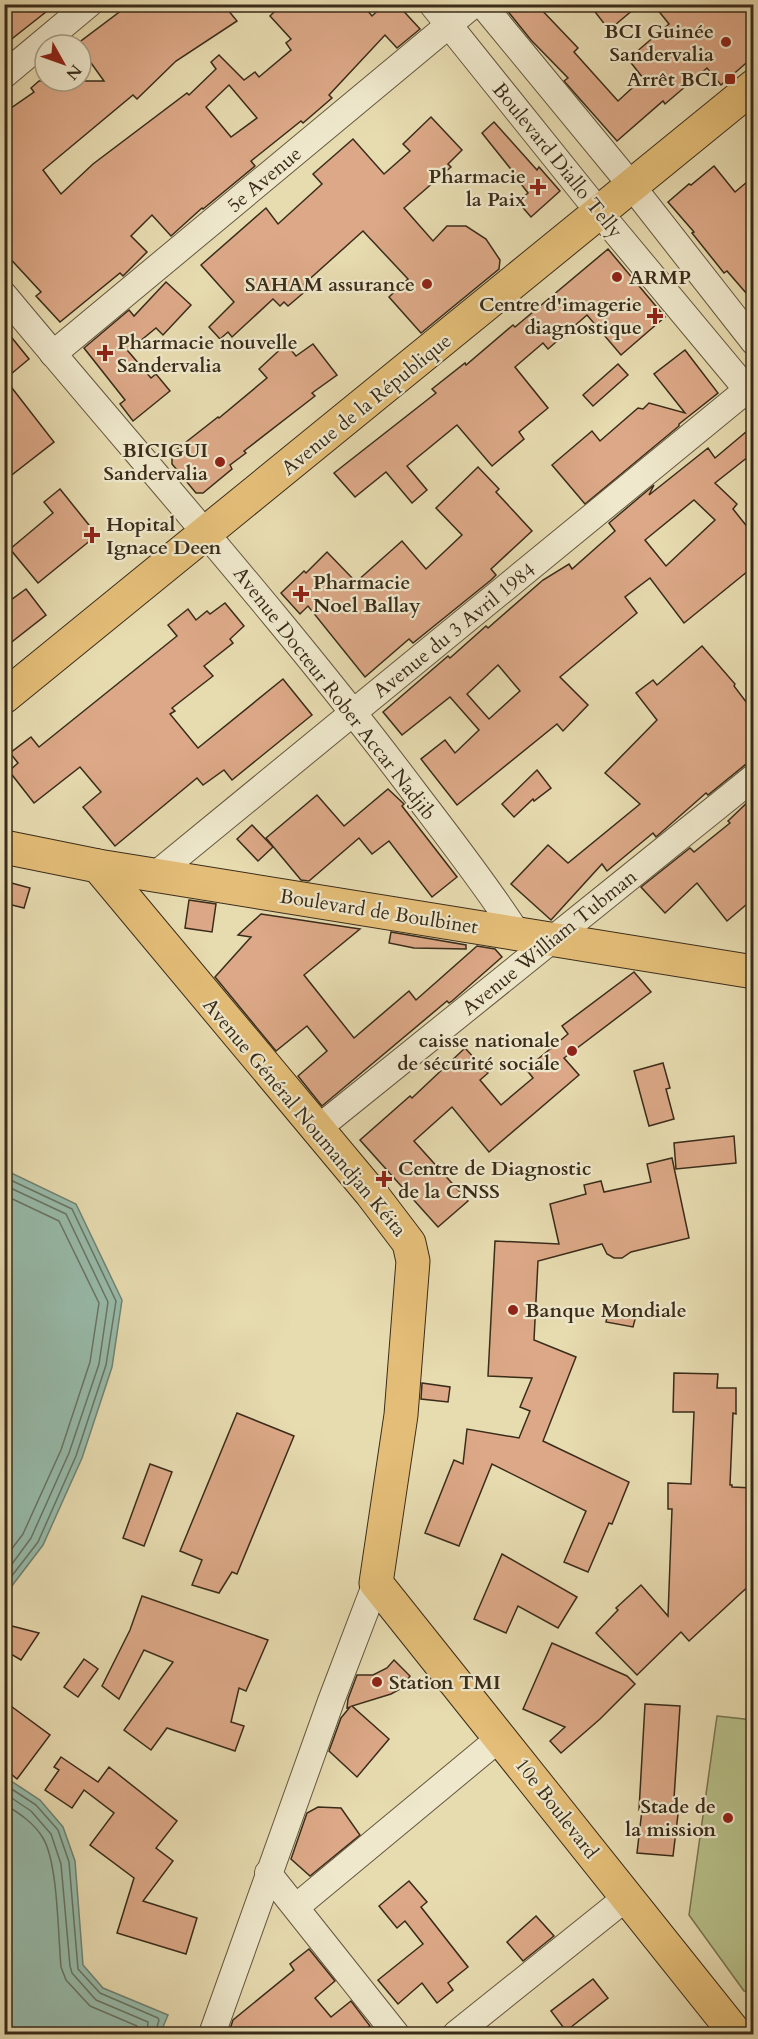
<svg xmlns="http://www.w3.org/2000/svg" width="758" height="2039" font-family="Cardo,serif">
<rect width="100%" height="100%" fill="#e7dbb0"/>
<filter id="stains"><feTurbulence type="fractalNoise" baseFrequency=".00333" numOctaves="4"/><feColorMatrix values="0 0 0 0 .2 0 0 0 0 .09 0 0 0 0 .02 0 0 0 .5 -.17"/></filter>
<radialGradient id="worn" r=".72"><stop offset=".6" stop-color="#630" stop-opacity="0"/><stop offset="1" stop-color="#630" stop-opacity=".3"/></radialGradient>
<polygon fill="#b7c08a" stroke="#787652" stroke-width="1.5" points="717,1716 753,1720 753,1992 744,1991 689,1915"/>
<g fill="#97bbab" stroke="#728271" stroke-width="1.5">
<polygon points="5,1170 76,1204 122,1300 112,1367 82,1458 43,1545 5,1595"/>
<polygon points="5,1777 40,1800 63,1827 75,1861 83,1965 103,1988 168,2015 160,2034 5,2034"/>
</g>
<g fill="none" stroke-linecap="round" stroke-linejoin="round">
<g stroke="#687462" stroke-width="1.5">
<polyline points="4,1177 72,1209 116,1301 106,1365 76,1456 38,1542 4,1586"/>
<polyline points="4,1185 66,1214 108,1302 99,1364 69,1453 31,1538 4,1575"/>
<polyline points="4,1195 59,1221 99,1303 90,1362 61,1450 23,1534 4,1559"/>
<polyline points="4,1784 36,1805 58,1830 69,1862 78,1969 100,1993 158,2018 159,2020 155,2034"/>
<polyline points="4,1793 31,1811 51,1834 61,1864 70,1966 72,1973 96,2000 148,2022 147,2034"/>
<path d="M4 1804C19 1813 34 1823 43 1838 58 1863 58 1935 61 1967L66 1980 90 2006 137 2026 138 2034"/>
</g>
</g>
<g fill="#dca887" stroke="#3a2c1a" stroke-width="1.5" fill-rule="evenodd">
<polygon points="4,4 56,4 4,45"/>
<path d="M130 4H223L237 21 176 61 137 99 133 95 43 170 61 194 93 164 187 93 189 95 216 69 211 62 219 55 244 80 255 72 259 77 291 50 286 43 291 39 270 16 282 4H362L372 16 385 4H397L420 29 397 48 385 35 329 95 332 98 303 123 301 121 251 161 255 166 203 209 202 208 171 236 152 215 131 236 147 252 123 276 120 273 60 322 36 296 41 292 4 252V113L34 92 31 88 39 81H104L81 49V45L77 44ZM229 85 257 118 231 137 206 107Z"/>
<polygon points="502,4 536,4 578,48 574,52 618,101 643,78 628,59 669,24 653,4 753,4 753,57 721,85 707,68 665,104 663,101 617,141 564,81 568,78 531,40"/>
<polygon points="589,4 640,4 609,30"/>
<polygon points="431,117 462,150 448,164 451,167 404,208 433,241 447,226 466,226 486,239 500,260 499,269 421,333 389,297 408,279 363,231 304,284 308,289 288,306 284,302 280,306 273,299 232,337 228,332 220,339 209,327 234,302 201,265 266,208 278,224 322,184 313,174 353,139 384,174 410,151 403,144"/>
<polygon points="494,122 537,170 539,167 560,191 531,217 518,202 528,193 521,184 522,183 482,133"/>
<polygon points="714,166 735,192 753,177 753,301 727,271 724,273 692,233 694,232 668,202 689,184 691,185"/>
<polygon points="608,249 665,317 621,355 587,315 548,349 543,343 515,367 548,408 519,432 524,439 492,466 457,425 407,466 427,490 412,503 386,472 355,497 334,473 436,393 432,389 465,363 466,365 513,325 515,327"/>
<polygon points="166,282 191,305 163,335 156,328 128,351 151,378 156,374 170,391 133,421 120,404 125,400 84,348 129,310 134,316"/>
<polygon points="4,328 29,359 5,379 54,442 4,481"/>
<polygon points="286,344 296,356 313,344 337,375 312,393 315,396 244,451 246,453 230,465 232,469 203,493 196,493 172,464 172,453 218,417 219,418 267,378 259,369"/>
<polygon points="685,350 718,393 679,424 679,426 585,504 552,465 592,431 600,441 638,408 643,409 649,403 685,413 654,374"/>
<polygon points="618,364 628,375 593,406 583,395"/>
<path d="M753 426V453L715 483 737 504 733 509 753 534V567L684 623 650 578 625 597 637 613 560 677 588 705 563 731 557 724 457 805 421 759 445 740 455 753 479 730 450 697 402 735 383 712 448 656 450 658 486 626 488 628 543 580 569 564 572 569 615 531 609 523 654 485 649 495 708 448 715 458ZM694 500 715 520 666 566 645 540ZM498 665 520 691 489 719 467 694Z"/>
<polygon points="478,467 499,489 496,492 532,531 491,569 496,575 491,580 413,643 409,639 365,677 308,606 300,614 281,593 304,571 306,573 327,552 356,582 402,541 426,569 462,535 436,508"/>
<polygon points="60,489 97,535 38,583 10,549 53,513 44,502"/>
<polygon points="26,589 46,615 4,648 4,605"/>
<polygon points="225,603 244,626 230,639 233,643 204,666 213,676 172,708 175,711 170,714 198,748 283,679 312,715 232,780 224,770 203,785 197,778 115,846 83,807 101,792 80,767 34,803 9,771 18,763 10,753 31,737 39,747 177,636 168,625 188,609 196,620 207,611 210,614"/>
<polygon points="702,646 735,684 734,686 753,711 753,762 745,765 708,795 706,793 656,837 653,833 607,871 602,864 551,920 511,884 548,845 568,863 640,804 605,773 657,720 636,693 653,680 657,685"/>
<polygon points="537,770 551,788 534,801 533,799 514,817 502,804"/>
<polygon points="388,789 404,804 402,806 457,877 432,897 389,841 372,854 359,838 309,881 301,880 266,838 317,795 344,826"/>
<polygon points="753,797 753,899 727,921 697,883 665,913 641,887 690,848 694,852 730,823 728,821"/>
<polygon points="252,825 273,847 258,861 237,839"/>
<polygon points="4,881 30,888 24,908 4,903"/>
<polygon points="189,900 216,904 212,932 185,928"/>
<polygon points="261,914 360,929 304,975 354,1038 409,991 416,1000 477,946 495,949 502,957 452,1001 449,1003 447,1001 322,1106 298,1076 327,1051 307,1026 276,1051 215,977 251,937 238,935"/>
<polygon points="391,932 466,945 466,949 414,948 389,943"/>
<polygon points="634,972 651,992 564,1058 579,1075 489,1152 452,1107 414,1141 468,1201 438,1227 360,1140 410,1096 412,1098 465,1048 488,1073 480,1080 501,1105 533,1078 526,1069 568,1034 562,1026"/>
<polygon points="663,1063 670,1088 666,1089 674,1119 649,1126 634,1071"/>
<polygon points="734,1136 736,1163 676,1169 674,1143"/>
<polygon points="672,1158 689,1238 631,1252 622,1258 614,1258 607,1254 602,1244 538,1261 534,1340 576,1357 543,1441 629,1482 612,1524 609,1523 588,1572 564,1562 586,1511 492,1464 459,1546 425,1533 454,1460 463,1464 467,1429 519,1438 530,1411 520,1407 532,1378 488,1376 495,1241 559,1244 550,1204 586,1194 584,1185 601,1181 604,1192 651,1182 647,1164"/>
<polygon points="609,1307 637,1312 633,1327 606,1322"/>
<polygon points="674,1373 718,1374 717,1388 736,1388 736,1414 733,1413 730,1485 732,1485 732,1487 753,1488 753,1582 689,1641 681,1632 637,1675 596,1633 618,1610 616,1608 641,1585 668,1616 672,1509 668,1509 668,1483 691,1484 694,1412 673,1412"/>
<polygon points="422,1383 450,1387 448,1402 421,1399"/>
<polygon points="237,1413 294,1436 237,1574 232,1572 219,1593 192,1585 202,1560 180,1551"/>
<polygon points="150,1464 172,1472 144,1546 123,1538"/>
<polygon points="502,1554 577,1597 558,1628 518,1606 506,1633 474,1619"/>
<polygon points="142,1596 268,1640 246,1691 239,1688 231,1722 244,1726 235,1751 167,1728 151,1750 124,1730 173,1662 144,1650 119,1699 102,1686 130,1630"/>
<polygon points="4,1624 39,1633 21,1660 4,1650"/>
<polygon points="552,1643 627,1676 635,1684 600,1719 561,1753 550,1741 565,1727 523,1709"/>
<polygon points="84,1659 98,1669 78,1697 64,1687"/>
<polygon points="394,1660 410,1676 402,1688 391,1694 352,1706 389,1739 357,1777 329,1751 341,1718 350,1707 347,1708 348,1699 357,1675 373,1675 387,1668"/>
<polygon points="4,1701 50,1735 17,1779 4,1768"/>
<polygon points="645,1704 680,1706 673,1814 678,1814 673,1856 637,1853 642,1810 639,1810"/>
<polygon points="61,1757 98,1782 109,1767 177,1821 156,1848 173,1861 143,1901 197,1918 186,1954 117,1933 134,1878 90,1845 114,1813 84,1790 72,1808 45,1790 59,1770 54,1767"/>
<polygon points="318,1807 341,1808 360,1835 310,1876 291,1859 307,1813"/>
<polygon points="409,1881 427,1902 421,1907 468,1967 448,1983 453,1990 437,2003 422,1983 398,2004 378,1980 423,1944 405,1921 397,1928 379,1906"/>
<polygon points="536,1916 554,1936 523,1961 507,1942"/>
<polygon points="309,1949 335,1981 315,1998 331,2017 351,2001 370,2026 358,2034 234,2034 230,2029 233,2020 294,1970 290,1964"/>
<polygon points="593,1979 608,1998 566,2031 551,2011"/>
</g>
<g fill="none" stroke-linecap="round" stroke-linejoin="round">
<g stroke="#655840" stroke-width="28">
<g id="minor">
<polyline points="432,4 599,212 754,398"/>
<polyline points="482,4 631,185 754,342"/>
<polyline points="4,75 89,4"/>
<path d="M4 295C142 461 286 621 415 793 450 839 486 885 517 933"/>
<polyline points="53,354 474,4"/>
<polyline points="155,875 754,384"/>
<polyline points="316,1130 754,777"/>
<polyline points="268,1873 396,2034"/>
<polyline points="296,1907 501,1737"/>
<polyline points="212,2034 331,1701 376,1583"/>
<polyline points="456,2034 627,1897"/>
</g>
</g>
<g stroke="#3a2c1a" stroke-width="35">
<g id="major">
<polyline points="4,697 754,86"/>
<polyline points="4,847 98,866 754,972"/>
<polyline points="98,866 371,1193 409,1243 413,1261 401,1415 376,1583 736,2034"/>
</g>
</g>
<use href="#minor" stroke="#efe8cc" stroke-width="26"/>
<use href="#major" stroke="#e4be78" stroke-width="33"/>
</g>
<g fill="#8f2418" stroke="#efe8cc" stroke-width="2">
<circle cx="726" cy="42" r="6"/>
<rect x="724" y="73" width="12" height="12" rx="3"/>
<path d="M535 178h6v6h6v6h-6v6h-6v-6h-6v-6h6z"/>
<circle cx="617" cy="277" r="6"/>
<circle cx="427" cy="284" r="6"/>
<path d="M652 307h6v6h6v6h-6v6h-6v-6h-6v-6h6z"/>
<path d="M102 344h6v6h6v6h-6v6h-6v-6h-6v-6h6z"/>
<circle cx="220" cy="462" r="6"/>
<path d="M89 526h6v6h6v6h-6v6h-6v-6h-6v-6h6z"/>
<path d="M298 585h6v6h6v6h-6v6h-6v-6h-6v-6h6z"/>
<circle cx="572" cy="1051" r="6"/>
<path d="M381 1170h6v6h6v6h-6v6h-6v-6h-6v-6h6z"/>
<circle cx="513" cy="1310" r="6"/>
<circle cx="377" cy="1682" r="6"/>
<circle cx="728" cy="1818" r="6"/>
</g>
<g text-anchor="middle" stroke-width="4.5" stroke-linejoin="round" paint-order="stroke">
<g font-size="20" font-weight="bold" fill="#3a2c1a" stroke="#efe8cc" text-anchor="end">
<text x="714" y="38">BCI Guinée<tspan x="714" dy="23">Sandervalia</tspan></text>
<text x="718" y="86">Arrêt BCI</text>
<text x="526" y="183">Pharmacie<tspan x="526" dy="23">la Paix</tspan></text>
<text x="629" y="284" text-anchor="start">ARMP</text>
<text x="415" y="291">SAHAM assurance</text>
<text x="642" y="311">Centre d'imagerie<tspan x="642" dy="23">diagnostique</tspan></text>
<text x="117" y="349" text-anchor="start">Pharmacie nouvelle<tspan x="117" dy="23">Sandervalia</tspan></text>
<text x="208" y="457">BICIGUI<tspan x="208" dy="23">Sandervalia</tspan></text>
<text x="106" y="531" text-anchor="start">Hopital<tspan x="106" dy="23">Ignace Deen</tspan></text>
<text x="313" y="589" text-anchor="start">Pharmacie<tspan x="313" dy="23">Noel Ballay</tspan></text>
<text x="560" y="1047">caisse nationale<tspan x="560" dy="23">de sécurité sociale</tspan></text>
<text x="398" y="1175" text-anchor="start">Centre de Diagnostic<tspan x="398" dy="23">de la CNSS</tspan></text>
<text x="525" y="1317" text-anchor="start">Banque Mondiale</text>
<text x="389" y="1689" text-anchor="start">Station TMI</text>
<text x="716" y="1813">Stade de<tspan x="716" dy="23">la mission</tspan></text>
</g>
<g font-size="20" fill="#3a2c1a" stroke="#efe8cc">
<text transform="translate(558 160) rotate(51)" y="7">Boulevard Diallo Telly</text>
<text transform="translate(264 179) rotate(-40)" y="7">5e Avenue</text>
<text transform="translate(366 404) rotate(-39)" y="7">Avenue de la République</text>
<text transform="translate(454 630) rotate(-39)" y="7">Avenue du 3 Avril 1984</text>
<text transform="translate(335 693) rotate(52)" y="7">Avenue Docteur Rober Accar Nadjib</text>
<text transform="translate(379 911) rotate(9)" y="7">Boulevard de Boulbinet</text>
<text transform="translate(549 942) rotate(-39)" y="7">Avenue William Tubman</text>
<text transform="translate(305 1117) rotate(50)" y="7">Avenue Général Noumandjan Kéita</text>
<text transform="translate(557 1808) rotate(52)" y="7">10e Boulevard</text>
</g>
</g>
<rect width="758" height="2039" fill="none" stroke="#e7dbb0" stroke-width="24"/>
<rect x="6" y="6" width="746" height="2027" fill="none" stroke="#3a2c1a" stroke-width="3"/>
<rect x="12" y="12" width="734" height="2015" fill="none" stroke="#3a2c1a" stroke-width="1.5"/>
<g transform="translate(63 63) rotate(130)"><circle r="28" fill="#efe8cc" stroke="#a79d85" stroke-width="1.5"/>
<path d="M0-4.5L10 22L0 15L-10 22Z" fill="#8f2418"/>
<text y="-9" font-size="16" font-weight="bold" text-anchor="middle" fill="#3a2c1a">N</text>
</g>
<rect width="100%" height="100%" filter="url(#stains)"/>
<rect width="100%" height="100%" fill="url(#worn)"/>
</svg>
